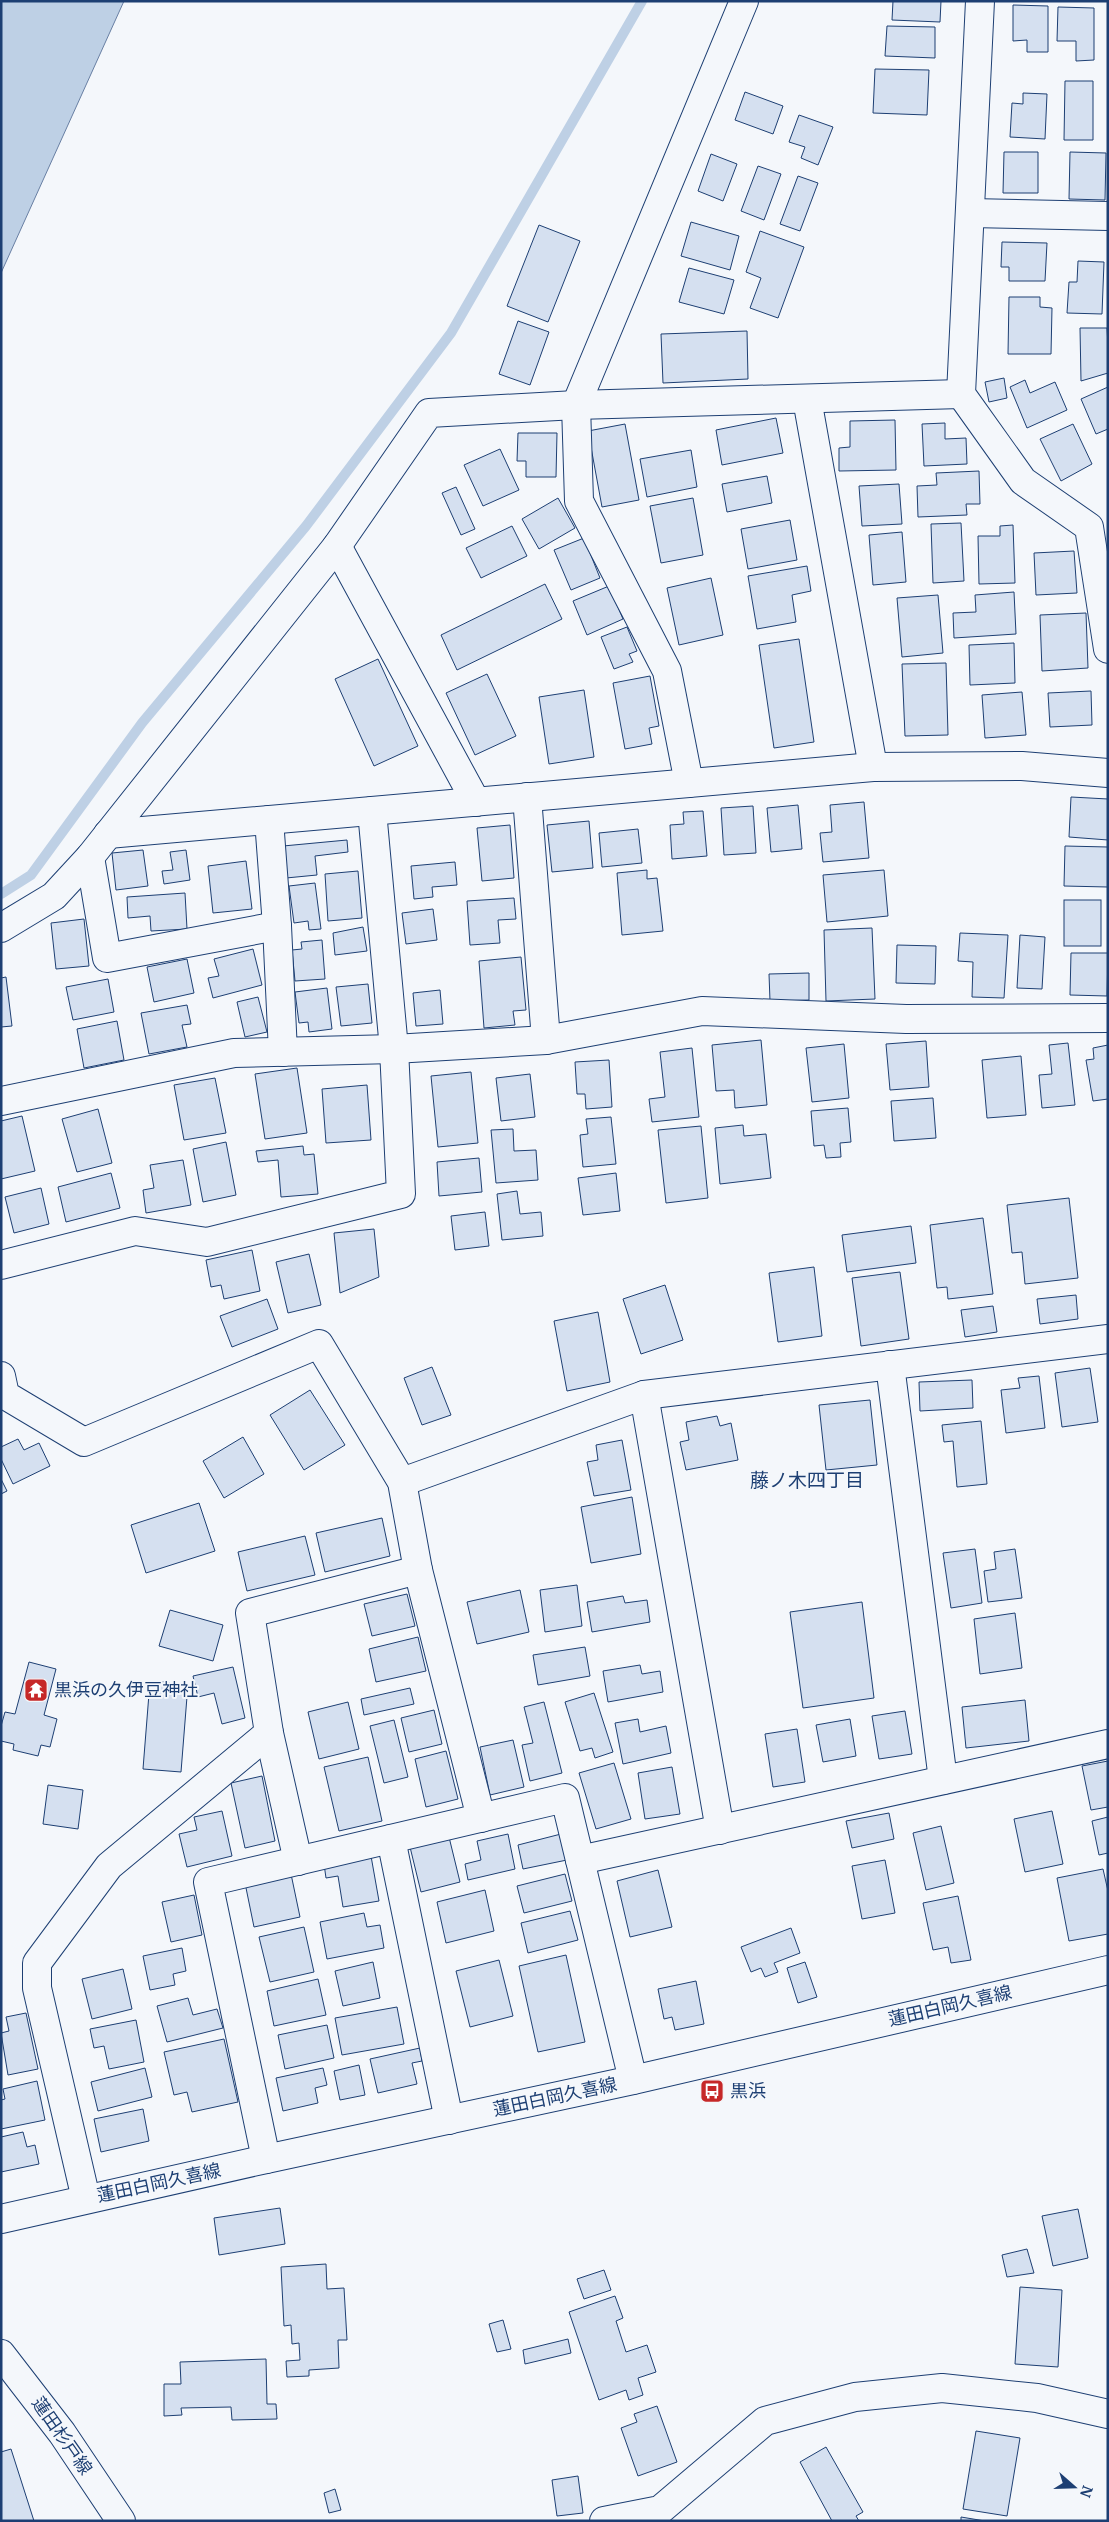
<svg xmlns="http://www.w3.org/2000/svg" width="1109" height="2522" font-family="Merriweather,'Noto Sans JP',serif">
<rect width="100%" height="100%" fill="#f4f7fb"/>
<polygon fill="#bed0e5" stroke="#687fa3" points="1,1 124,1 1,273"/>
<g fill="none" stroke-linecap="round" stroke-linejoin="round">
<polyline stroke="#bed0e5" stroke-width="10" points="1,894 31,875 142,723 306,526 451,333 642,1"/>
</g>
<g fill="#d5e0f0" stroke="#1d3f73">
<polygon points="893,1 941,1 940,22 892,20"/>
<polygon points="1013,5 1048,6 1048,52 1027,52 1027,40 1013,41"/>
<polygon points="1058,7 1094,8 1094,60 1076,61 1076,41 1057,41"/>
<polygon points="887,26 935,27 935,58 885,56"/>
<polygon points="875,69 929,70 927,115 873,113"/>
<polygon points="1065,81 1093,81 1093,140 1064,140"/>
<polygon points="745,92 783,106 773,134 735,120"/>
<polygon points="1023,93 1047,94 1045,139 1010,137 1012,103 1023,104"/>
<polygon points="799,115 833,127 818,165 801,158 805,147 789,142"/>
<polygon points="1004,152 1038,152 1038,193 1003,193"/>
<polygon points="1070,152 1106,153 1105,200 1069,199"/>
<polygon points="711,154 737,164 723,201 698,191"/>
<polygon points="758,166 781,174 764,220 741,211"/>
<polygon points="798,176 818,183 800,231 780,224"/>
<polygon points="691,222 739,236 730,270 681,256"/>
<polygon points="539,225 580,241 548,322 507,306"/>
<polygon points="760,231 804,247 778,318 750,308 761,278 746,272"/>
<polygon points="1002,242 1047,243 1045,281 1009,281 1009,267 1001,267"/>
<polygon points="1078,261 1104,262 1102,314 1067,313 1069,282 1077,282"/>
<polygon points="689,268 734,280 724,314 679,302"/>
<polygon points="1009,297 1040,297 1040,307 1052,308 1051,354 1008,354"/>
<polygon points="518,321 549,332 530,385 499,374"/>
<polygon points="1080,328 1107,328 1108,346 1108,373 1081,381"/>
<polygon points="747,331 748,379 663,383 661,334"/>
<polygon points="1004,378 1007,398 989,402 985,382"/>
<polygon points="1025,380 1030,393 1055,382 1067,410 1027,428 1010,387"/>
<polygon points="1108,387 1108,429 1096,434 1081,399"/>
<polygon points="776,418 783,453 722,465 716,430"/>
<polygon points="895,420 896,470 839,471 839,448 850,447 850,421"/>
<polygon points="945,423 945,439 966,438 967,464 924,466 922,424"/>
<polygon points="625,424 639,500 602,507 588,431"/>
<polygon points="1073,424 1092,464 1061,481 1040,439"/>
<polygon points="518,433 557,433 556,477 526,477 526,461 517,461"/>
<polygon points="500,449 519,490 483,506 464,465"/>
<polygon points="691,450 697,487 647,497 640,459"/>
<polygon points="979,471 980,504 966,504 967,515 918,517 917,486 937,485 936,473"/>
<polygon points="767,476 772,503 727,512 722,484"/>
<polygon points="899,484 902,524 862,526 859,486"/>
<polygon points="456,487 475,529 461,535 442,493"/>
<polygon points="558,498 575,528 539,549 522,519"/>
<polygon points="693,498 703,555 661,563 650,506"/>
<polygon points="790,520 797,560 748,569 741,529"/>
<polygon points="961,523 964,581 933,583 931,524"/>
<polygon points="1013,525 1015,583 979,584 978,536 1000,536 1000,526"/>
<polygon points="512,526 527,556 481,578 466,548"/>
<polygon points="902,532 906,582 873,585 869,535"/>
<polygon points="584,538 600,578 571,590 554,550"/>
<polygon points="1074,551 1077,593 1036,595 1034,553"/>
<polygon points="807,566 811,591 792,595 796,622 757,629 748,576"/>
<polygon points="711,578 723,635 679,645 667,588"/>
<polygon points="545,584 562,619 457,670 441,635"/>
<polygon points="609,586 623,619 587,635 573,601"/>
<polygon points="1014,592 1016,634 954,638 953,613 976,612 975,595"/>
<polygon points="938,595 943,653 902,657 897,598"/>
<polygon points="1086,613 1088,668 1042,671 1040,615"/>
<polygon points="627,627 637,651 629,654 633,662 614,669 601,637"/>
<polygon points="799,639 814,742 774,748 759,645"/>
<polygon points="1014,643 1015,683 970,685 969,645"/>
<polygon points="378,659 418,746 374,766 335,679"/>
<polygon points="946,663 948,735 905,736 902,664"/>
<polygon points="487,674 516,736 475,755 446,693"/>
<polygon points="650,676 659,726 649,728 652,744 625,749 613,683"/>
<polygon points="584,690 594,757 549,764 539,697"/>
<polygon points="1091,691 1092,725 1050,727 1048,693"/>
<polygon points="1022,692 1026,735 985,738 982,695"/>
<polygon points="1071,797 1108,799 1108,840 1069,837"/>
<polygon points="864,802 869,858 823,862 820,833 832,832 830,805"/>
<polygon points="798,805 802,849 771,852 767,808"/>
<polygon points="753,806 756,853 724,855 721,808"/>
<polygon points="703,811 707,856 672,859 670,825 684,824 683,812"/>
<polygon points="589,821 593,868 552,872 547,825"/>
<polygon points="510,825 514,878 482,881 477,828"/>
<polygon points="638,829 642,863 602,867 599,833"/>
<polygon points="347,840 348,852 315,856 317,875 286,878 283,846"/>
<polygon points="1065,846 1108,847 1108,887 1064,886"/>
<polygon points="143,850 148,886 116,890 112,853"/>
<polygon points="186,850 190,880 164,884 162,871 173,870 170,852"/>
<polygon points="246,861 252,909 213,913 208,866"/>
<polygon points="455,862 457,885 432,887 433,897 414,899 411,866"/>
<polygon points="647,870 647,879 657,878 663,931 622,935 617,873"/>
<polygon points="884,870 888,916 827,922 823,875"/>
<polygon points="358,871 362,918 328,921 325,874"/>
<polygon points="315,883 321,929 309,930 308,921 294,923 289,886"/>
<polygon points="185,893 187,929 151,931 150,916 128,918 127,897"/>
<polygon points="514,898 516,919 498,920 500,943 470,945 467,901"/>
<rect x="1064" y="900" width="37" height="46"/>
<polygon points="433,909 437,940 406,944 402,913"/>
<polygon points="84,919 89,966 56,969 51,923"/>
<polygon points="363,927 367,951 335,955 333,933"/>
<polygon points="872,928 875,999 826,1001 824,930"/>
<polygon points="960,933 1008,935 1004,998 972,997 973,962 958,961"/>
<polygon points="1020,935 1045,937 1042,989 1017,988"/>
<polygon points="322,940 325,979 295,981 292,950 302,949 301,942"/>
<polygon points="897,945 936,946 935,984 896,983"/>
<polygon points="253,949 262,985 213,998 208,978 219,976 214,959"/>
<polygon points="1071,953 1108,953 1107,996 1070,995"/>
<polygon points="521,957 526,1010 513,1011 515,1025 484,1028 479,961"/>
<polygon points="187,959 194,993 154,1002 147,967"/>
<polygon points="809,973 809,1000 770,1001 769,974"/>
<polygon points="6,977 12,1026 1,1027 1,978"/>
<polygon points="108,979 114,1012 73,1020 66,987"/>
<polygon points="368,984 372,1023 341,1026 336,987"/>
<polygon points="327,988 332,1029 309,1032 308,1022 299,1023 295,992"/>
<polygon points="440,990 443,1024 416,1026 413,993"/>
<polygon points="258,997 267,1032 245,1037 237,1002"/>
<polygon points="187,1005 191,1024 182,1025 187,1047 149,1054 141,1013"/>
<polygon points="117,1021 124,1060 84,1068 77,1029"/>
<polygon points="761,1040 767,1105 735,1108 734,1090 716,1091 712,1045"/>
<polygon points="926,1041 929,1087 890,1090 886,1044"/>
<polygon points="1068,1043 1075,1105 1042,1108 1039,1075 1052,1074 1049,1045"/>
<polygon points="844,1044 849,1098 812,1102 806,1048"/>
<polygon points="1108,1045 1108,1099 1093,1101 1086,1060 1094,1059 1093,1048"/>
<polygon points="692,1048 699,1117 652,1122 649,1099 665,1097 660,1052"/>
<polygon points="1021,1056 1026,1115 987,1118 982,1060"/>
<polygon points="609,1060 612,1107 586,1109 585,1094 577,1094 575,1062"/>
<polygon points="297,1068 307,1133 265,1139 255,1074"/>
<polygon points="471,1072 478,1143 438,1147 431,1076"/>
<polygon points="530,1074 535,1117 501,1121 496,1078"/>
<polygon points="215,1078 226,1133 184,1140 174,1085"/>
<polygon points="367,1085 371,1140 326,1143 322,1089"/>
<polygon points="933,1098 936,1138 894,1141 891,1101"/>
<polygon points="848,1108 851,1142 840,1143 841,1157 826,1158 824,1145 814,1146 811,1111"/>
<polygon points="98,1109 112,1163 77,1172 62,1119"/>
<polygon points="22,1116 35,1171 1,1179 1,1121"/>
<polygon points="611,1117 616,1164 583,1167 580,1135 588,1134 586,1119"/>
<polygon points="743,1125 744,1136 766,1134 771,1178 720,1184 715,1128"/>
<polygon points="701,1126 708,1198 666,1203 658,1130"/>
<polygon points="513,1129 514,1151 536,1150 538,1180 496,1183 491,1130"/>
<polygon points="226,1142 236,1195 203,1202 193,1149"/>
<polygon points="303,1146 304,1155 314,1154 318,1194 281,1197 278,1160 258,1162 256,1151"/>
<polygon points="479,1158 482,1192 439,1196 437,1162"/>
<polygon points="183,1160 191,1205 146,1213 143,1190 154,1188 150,1165"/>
<polygon points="111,1173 120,1208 66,1222 58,1187"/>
<polygon points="616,1173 620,1211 583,1215 578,1178"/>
<polygon points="41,1188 49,1224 14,1233 5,1197"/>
<polygon points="517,1191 520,1214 541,1212 543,1236 502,1240 497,1194"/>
<polygon points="1069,1198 1078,1278 1025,1284 1022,1252 1012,1253 1007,1205"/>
<polygon points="485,1212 489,1246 455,1250 451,1216"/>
<polygon points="983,1218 993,1294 948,1299 947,1287 937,1288 930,1225"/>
<polygon points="911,1226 916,1263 847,1272 842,1235"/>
<polygon points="374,1229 379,1277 340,1293 334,1233"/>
<polygon points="252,1250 260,1291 224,1299 221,1285 211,1287 206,1260"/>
<polygon points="309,1254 321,1305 288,1313 276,1262"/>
<polygon points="814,1267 822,1336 778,1342 769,1273"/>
<polygon points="900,1272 909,1339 861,1346 852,1278"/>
<polygon points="665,1285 683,1340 641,1354 623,1299"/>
<polygon points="1076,1295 1078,1319 1040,1324 1037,1299"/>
<polygon points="267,1299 278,1329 232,1347 220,1316"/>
<polygon points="993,1306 997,1332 965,1337 961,1310"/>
<polygon points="598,1312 610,1382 567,1391 554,1321"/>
<polygon points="432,1367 451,1415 422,1425 404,1378"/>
<polygon points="1090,1368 1098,1422 1062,1427 1055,1373"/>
<polygon points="1039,1376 1045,1428 1006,1433 1001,1390 1020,1388 1018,1378"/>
<polygon points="972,1380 973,1408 920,1411 919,1382"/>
<polygon points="310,1390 345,1445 304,1470 270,1415"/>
<polygon points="870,1400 877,1465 826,1470 819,1405"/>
<polygon points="717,1416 720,1426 731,1423 738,1460 686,1470 680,1442 689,1440 686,1422"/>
<polygon points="981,1421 987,1484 957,1487 953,1441 944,1442 942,1425"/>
<polygon points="243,1437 264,1474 224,1498 203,1461"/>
<polygon points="18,1439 24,1450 39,1443 50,1466 13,1484 1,1459 1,1447"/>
<polygon points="622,1440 631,1490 594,1496 587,1462 598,1460 596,1445"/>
<polygon points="1,1479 7,1491 1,1494"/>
<polygon points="632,1497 641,1554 591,1563 581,1507"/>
<polygon points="199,1503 215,1551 146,1573 131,1525"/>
<polygon points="382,1518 390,1556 325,1572 316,1533"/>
<polygon points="305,1536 315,1575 247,1591 238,1552"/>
<polygon points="975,1549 982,1603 951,1608 943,1553"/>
<polygon points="1015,1549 1022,1598 988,1602 984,1571 996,1569 994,1552"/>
<polygon points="577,1585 582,1626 545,1632 540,1590"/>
<polygon points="520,1590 529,1632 477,1644 467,1602"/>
<polygon points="407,1594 415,1626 372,1636 364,1604"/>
<polygon points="623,1596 625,1603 647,1600 650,1622 592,1632 587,1602"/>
<polygon points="862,1602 874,1698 803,1708 790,1612"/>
<polygon points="170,1610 223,1625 213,1661 159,1646"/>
<polygon points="1015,1613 1022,1668 980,1674 974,1619"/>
<polygon points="418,1637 426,1671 376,1682 369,1649"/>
<polygon points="585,1647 590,1676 538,1685 533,1655"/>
<polygon points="29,1662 56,1669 44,1715 57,1719 50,1747 41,1745 38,1756 13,1750 14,1744 1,1741 1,1726 5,1712 15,1714"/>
<polygon points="640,1665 642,1674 660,1671 663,1692 608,1702 603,1671"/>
<polygon points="233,1667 245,1718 222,1724 214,1693 198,1697 193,1676"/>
<polygon points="150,1681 188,1684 181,1772 143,1769"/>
<polygon points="410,1688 414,1704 364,1715 361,1699"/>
<polygon points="594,1693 613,1752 595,1758 592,1748 580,1751 565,1702"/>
<polygon points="1025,1700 1029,1741 966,1748 962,1707"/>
<polygon points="348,1702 359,1749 319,1759 308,1712"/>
<polygon points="544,1702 562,1773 530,1781 522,1745 533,1743 524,1707"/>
<polygon points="434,1710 442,1744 409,1752 401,1718"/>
<polygon points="905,1711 912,1754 879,1759 872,1716"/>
<polygon points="638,1719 640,1732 666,1726 671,1753 623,1764 615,1723"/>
<polygon points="850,1719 856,1756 823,1762 816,1725"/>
<polygon points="394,1720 408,1777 384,1783 370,1726"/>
<polygon points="797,1729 805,1782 773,1787 765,1734"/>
<polygon points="513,1740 524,1787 490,1795 480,1747"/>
<polygon points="446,1751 458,1799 426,1807 415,1759"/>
<polygon points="368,1757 382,1821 339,1831 324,1767"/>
<polygon points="1108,1761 1108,1807 1091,1810 1082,1766"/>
<polygon points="614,1763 631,1819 596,1829 579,1773"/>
<polygon points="672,1767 680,1814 645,1819 638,1773"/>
<polygon points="262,1776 275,1841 245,1848 231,1783"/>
<polygon points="48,1785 83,1790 78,1829 43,1824"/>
<polygon points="222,1811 232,1856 187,1867 179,1834 197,1830 194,1817"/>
<polygon points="1052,1811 1063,1864 1025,1872 1014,1819"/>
<polygon points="889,1813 894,1839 852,1848 846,1821"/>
<polygon points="1108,1817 1108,1853 1099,1855 1092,1821"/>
<polygon points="941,1826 954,1883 926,1890 913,1833"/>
<polygon points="508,1834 515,1869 468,1880 465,1864 481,1860 477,1841"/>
<polygon points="561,1834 567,1860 523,1869 518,1845"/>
<polygon points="449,1837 460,1882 421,1892 410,1847"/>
<polygon points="371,1856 379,1901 343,1907 338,1876 326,1878 324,1864"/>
<polygon points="885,1860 895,1913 862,1919 852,1866"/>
<polygon points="1103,1869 1108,1891 1108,1934 1069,1941 1057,1878"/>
<polygon points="658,1870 672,1927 630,1937 617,1881"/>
<polygon points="291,1874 300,1917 254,1927 245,1883"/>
<polygon points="565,1874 572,1901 524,1913 517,1886"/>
<polygon points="485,1890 494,1931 446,1943 437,1902"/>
<polygon points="194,1895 202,1935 171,1942 162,1902"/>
<polygon points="958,1896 971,1960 951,1963 948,1947 933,1950 923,1903"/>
<polygon points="570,1911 578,1940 528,1953 521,1923"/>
<polygon points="364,1913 367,1927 380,1925 384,1948 327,1959 320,1922"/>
<polygon points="304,1927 314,1972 270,1982 259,1937"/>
<polygon points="791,1928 800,1953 774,1963 778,1972 765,1977 761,1968 751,1972 741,1947"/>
<polygon points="182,1948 186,1971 173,1974 175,1985 150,1990 143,1956"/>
<polygon points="566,1955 585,2042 538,2052 519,1966"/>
<polygon points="499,1960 513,2016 470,2027 456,1971"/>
<polygon points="373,1962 380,1998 343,2006 335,1971"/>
<polygon points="805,1962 817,1997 798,2003 787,1968"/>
<polygon points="123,1969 132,2009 92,2019 82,1979"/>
<polygon points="318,1979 326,2015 274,2026 267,1991"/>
<polygon points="696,1981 704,2024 675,2030 672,2017 664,2019 658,1989"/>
<polygon points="188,1998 193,2015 217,2009 223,2028 167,2042 157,2006"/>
<polygon points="397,2007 404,2044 342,2055 335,2018"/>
<polygon points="26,2013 38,2069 8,2075 1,2033 9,2031 6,2017"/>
<polygon points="136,2020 144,2062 109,2069 104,2046 94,2048 90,2029"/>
<polygon points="327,2025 334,2058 285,2069 278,2035"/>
<polygon points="224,2039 238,2102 192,2112 187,2092 174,2095 164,2052"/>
<polygon points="420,2048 422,2061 412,2063 417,2084 378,2093 370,2059"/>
<polygon points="359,2065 365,2095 340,2100 334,2071"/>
<polygon points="145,2068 152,2097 98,2111 91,2082"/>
<polygon points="323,2068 327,2085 315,2088 318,2103 283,2111 276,2078"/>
<polygon points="37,2081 45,2120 1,2129 1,2100 5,2099 3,2089"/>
<polygon points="143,2109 149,2141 101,2152 94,2119"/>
<polygon points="23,2132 27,2147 35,2145 39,2164 1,2172 1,2137"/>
<polygon points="280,2208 285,2244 219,2255 214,2218"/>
<polygon points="1078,2209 1088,2258 1053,2266 1042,2216"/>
<polygon points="1027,2249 1034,2273 1007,2277 1002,2255"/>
<polygon points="326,2264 327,2289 344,2288 347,2340 338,2340 339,2368 309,2370 309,2376 287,2377 286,2361 300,2360 299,2343 292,2344 291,2325 284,2326 281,2267"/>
<polygon points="604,2270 611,2290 584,2299 577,2279"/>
<polygon points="1020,2287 1062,2290 1058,2367 1015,2364"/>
<polygon points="615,2296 623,2318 616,2321 626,2352 647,2345 656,2372 638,2378 643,2395 629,2400 626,2390 599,2400 569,2312"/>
<polygon points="503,2320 511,2349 497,2352 489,2324"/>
<polygon points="568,2339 571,2353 525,2364 523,2350"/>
<polygon points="266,2359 267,2404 276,2404 277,2419 232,2420 231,2407 181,2408 182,2415 164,2416 164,2384 181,2384 180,2362"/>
<polygon points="657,2406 677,2462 638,2476 621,2428 637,2422 634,2414"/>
<polygon points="976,2431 1020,2438 1007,2516 963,2509"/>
<polygon points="826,2447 863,2512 856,2516 859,2521 832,2521 800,2462"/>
<polygon points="11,2449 34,2521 1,2521 1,2452"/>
<polygon points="578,2476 583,2513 557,2516 552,2480"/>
<polygon points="335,2489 341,2510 329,2513 324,2493"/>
<polygon points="961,2517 985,2521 961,2521"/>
</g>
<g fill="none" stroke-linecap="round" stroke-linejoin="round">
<g stroke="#1d3f73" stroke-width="30">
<g id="street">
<polyline points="980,1 961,394 1023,481 1089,527 1108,649"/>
<polyline points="970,213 1108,216"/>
<polyline points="807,399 873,767"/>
<polyline points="337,546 476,802"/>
<polyline points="689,783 667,671 579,501 576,405 744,1"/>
<polyline points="527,797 546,1040"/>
<polyline points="269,820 277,926 283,1052"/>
<polyline points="108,834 873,767 1022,766 1108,773"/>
<polyline points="90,857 107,958 277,926"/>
<polyline points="1,928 54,896 90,857 337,546 429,413 576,405 961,394"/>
<polyline points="1,1101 234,1053 394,1049 546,1040 702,1011 906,1019 1108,1018"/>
<polyline points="1,1265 135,1231 207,1242 401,1194 394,1049 372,811"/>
<polyline points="890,1365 943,1780"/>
<polyline points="1,1376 5,1395 84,1442 319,1344 402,1482 418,1570 481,1818"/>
<polyline points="644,1395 720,1830"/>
<polyline points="402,1482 644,1395 1108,1339"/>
<polyline points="391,1839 449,2120"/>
<polyline points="580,1860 1108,1744"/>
<polyline points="298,1861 269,1733 250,1613 418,1570"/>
<polyline points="266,2159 208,1882 565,1798 633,2080"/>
<polyline points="86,2199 37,1988 37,1963 109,1866 269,1733"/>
<polyline points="604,2521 660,2510 765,2421 855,2397 942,2388 1037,2398 1108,2414"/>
</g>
</g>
<g stroke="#1d3f73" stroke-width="30">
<g id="secondary">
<polyline points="1,2219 266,2159 633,2080 1108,1970"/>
<polyline points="1,2354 62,2433 121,2521"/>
</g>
</g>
<use href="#street" stroke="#f4f7fb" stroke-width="28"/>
<use href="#secondary" stroke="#f4f7fb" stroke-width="28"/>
</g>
<defs>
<g id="temple-square" transform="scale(1.25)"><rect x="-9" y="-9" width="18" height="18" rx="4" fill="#c62828" stroke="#f4f7fb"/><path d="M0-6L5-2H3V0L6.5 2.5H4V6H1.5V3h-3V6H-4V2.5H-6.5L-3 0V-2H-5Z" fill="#fff"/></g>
<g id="bus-square" transform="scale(1.25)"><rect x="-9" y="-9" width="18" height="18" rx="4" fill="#c62828" stroke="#f4f7fb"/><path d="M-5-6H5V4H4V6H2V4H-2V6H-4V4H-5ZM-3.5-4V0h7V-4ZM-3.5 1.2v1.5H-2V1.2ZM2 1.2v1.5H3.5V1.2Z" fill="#fff"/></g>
</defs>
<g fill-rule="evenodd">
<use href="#temple-square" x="36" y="1690"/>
<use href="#bus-square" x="712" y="2091"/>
</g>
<g text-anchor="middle" stroke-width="4" stroke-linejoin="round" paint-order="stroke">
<g font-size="18" fill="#1d3f73" stroke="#f4f7fb" text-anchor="start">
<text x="54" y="1696">黒浜の久伊豆神社</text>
<text x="730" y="2097">黒浜</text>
</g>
<g font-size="18" fill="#1d3f73" stroke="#f4f7fb">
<text transform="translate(950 2006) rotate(-13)" y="6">蓮田白岡久喜線</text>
<text transform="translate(555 2097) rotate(-12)" y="6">蓮田白岡久喜線</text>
<text transform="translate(159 2183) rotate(-12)" y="6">蓮田白岡久喜線</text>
<text transform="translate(62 2436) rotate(55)" y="6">蓮田杉戸線</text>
</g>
<g font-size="19" fill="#1d3f73" stroke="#f4f7fb">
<text x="807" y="1487">藤ノ木四丁目</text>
</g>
</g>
<rect width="1109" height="2522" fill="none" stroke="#1d3f73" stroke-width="5"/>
<g transform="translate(1074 2487) rotate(110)" stroke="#f4f7fb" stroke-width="4" paint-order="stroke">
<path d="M0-4L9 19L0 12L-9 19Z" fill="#1d3f73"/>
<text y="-8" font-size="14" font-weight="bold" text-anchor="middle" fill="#1d3f73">N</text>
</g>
</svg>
